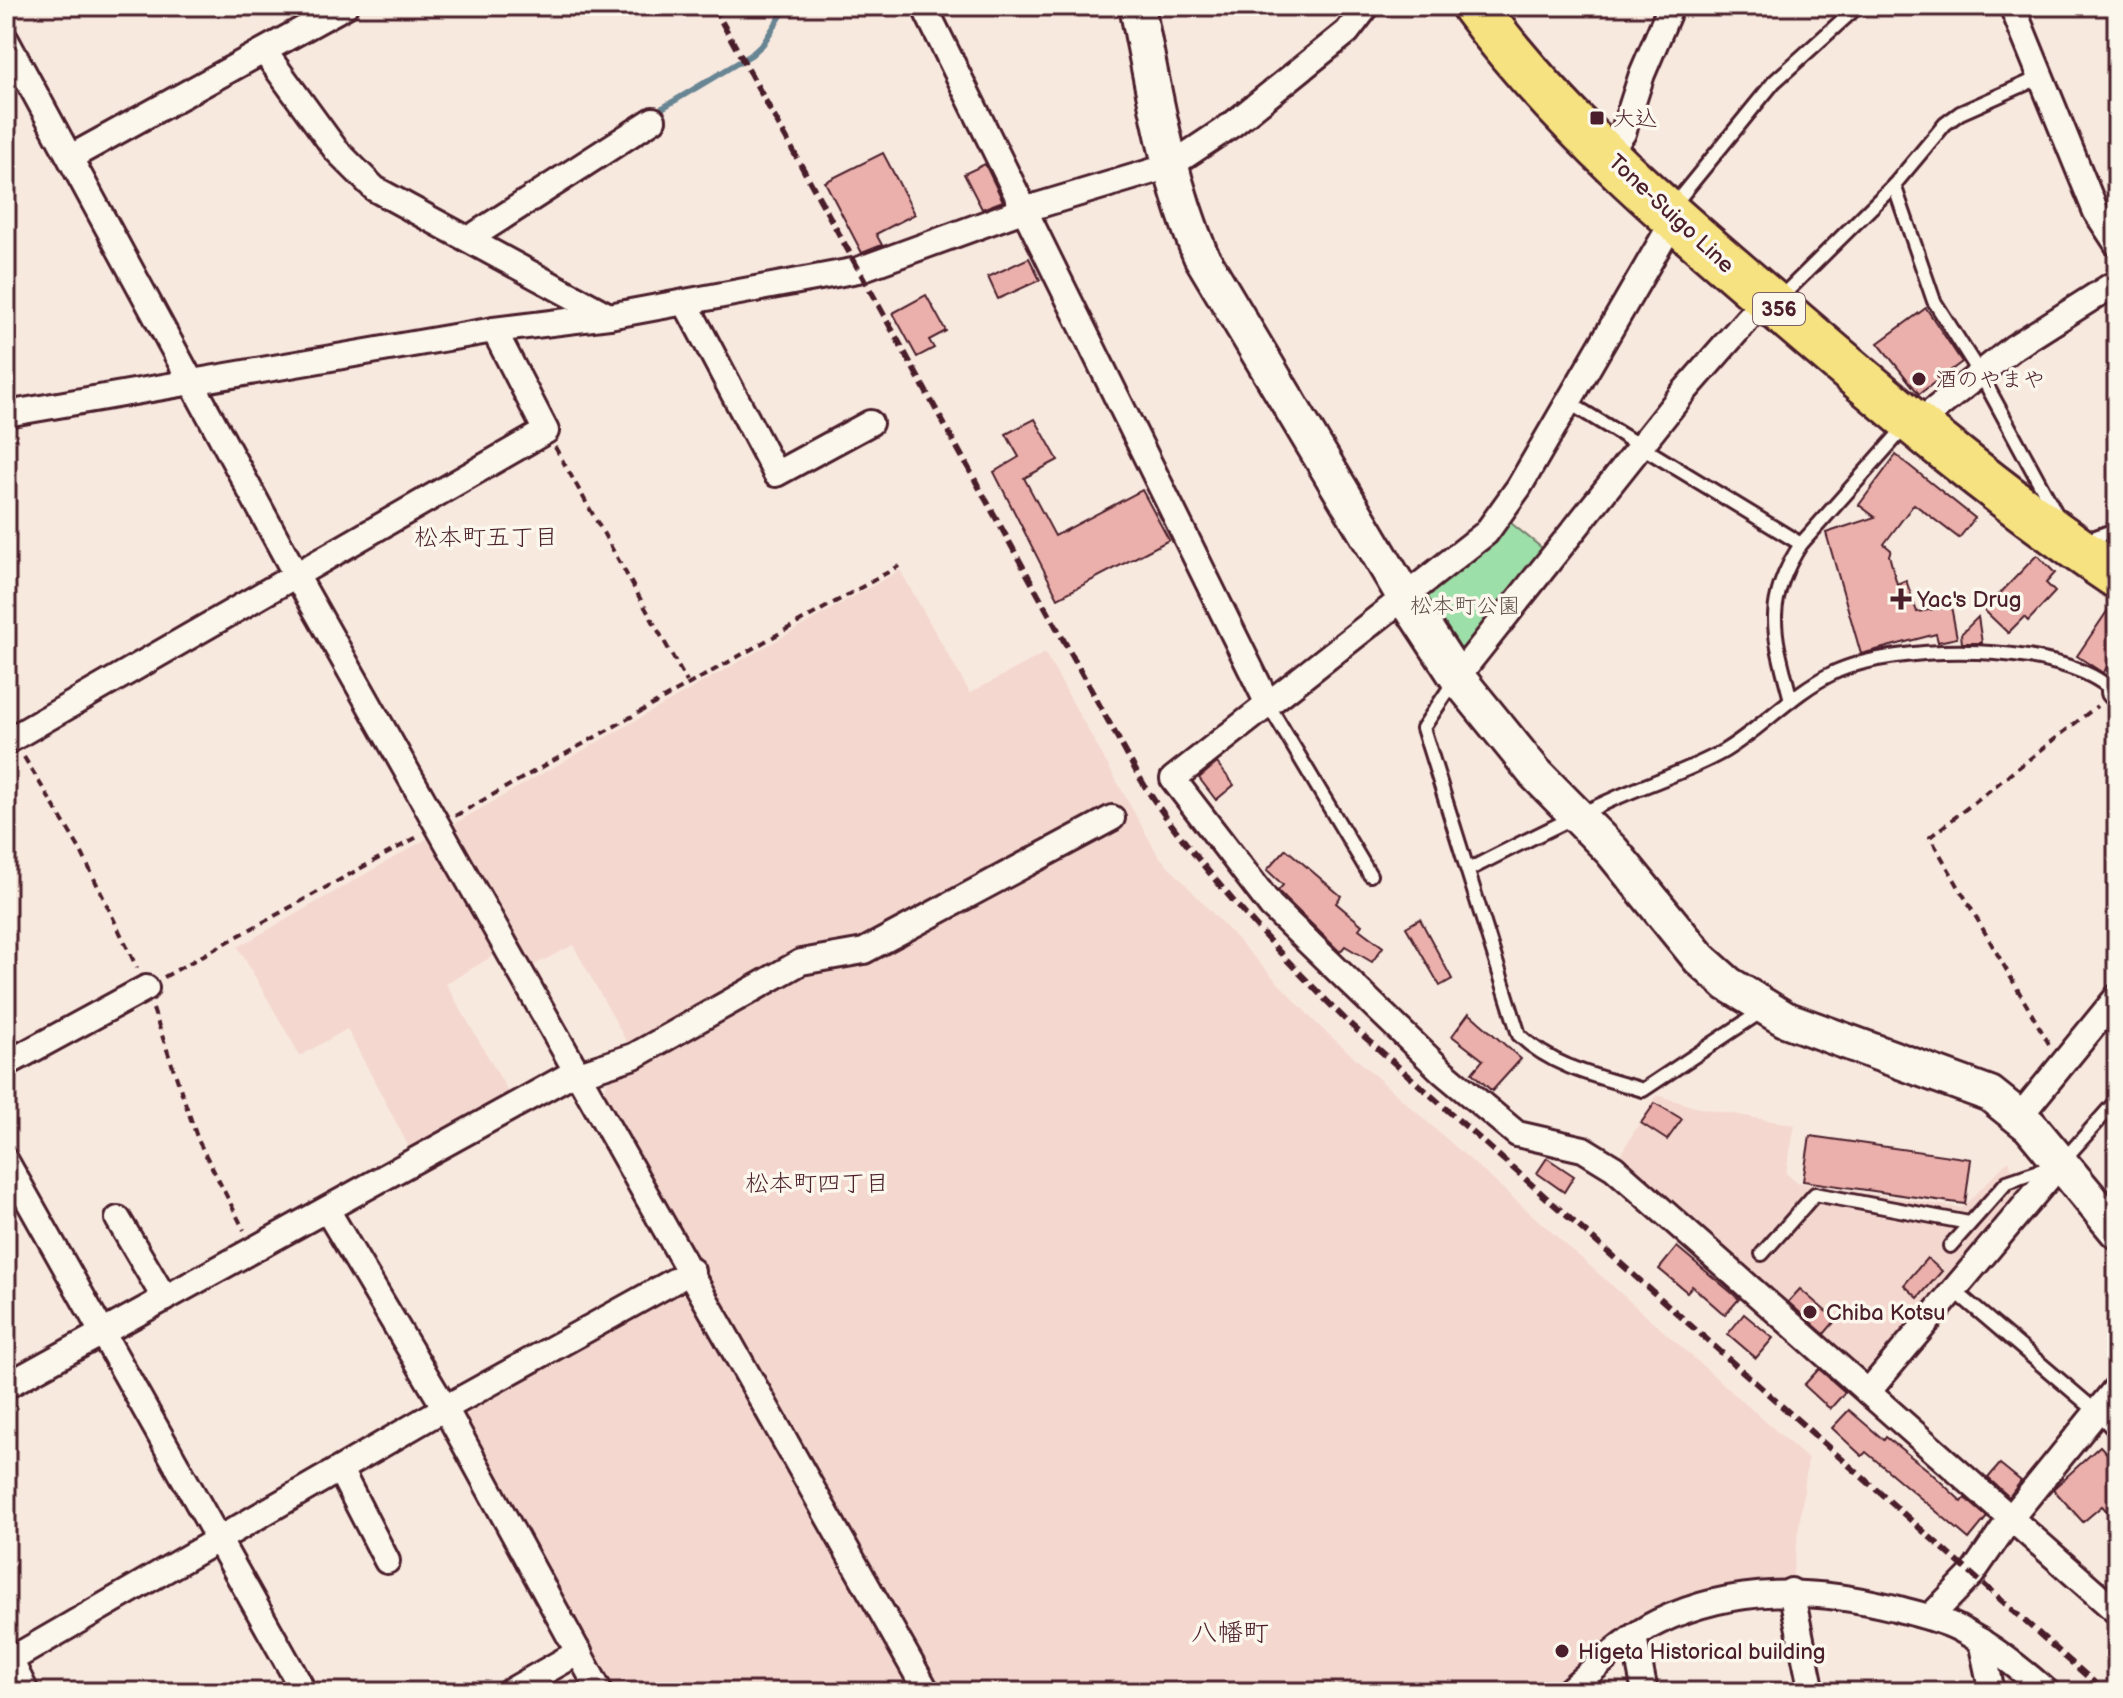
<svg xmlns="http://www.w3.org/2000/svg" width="2123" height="1698" font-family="'Balsamiq Sans','Klee One',sans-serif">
<rect width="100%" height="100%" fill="#f8e9df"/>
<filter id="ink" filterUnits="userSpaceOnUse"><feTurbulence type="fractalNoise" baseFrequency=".0125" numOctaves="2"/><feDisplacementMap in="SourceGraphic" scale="16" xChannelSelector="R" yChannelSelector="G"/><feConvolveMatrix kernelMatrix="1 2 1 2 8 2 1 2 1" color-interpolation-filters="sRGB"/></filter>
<g filter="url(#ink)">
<g fill="#f4d8cf">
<polygon points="900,570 970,693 1045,653 1158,855 1317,1024 1808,1459 1792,1581 1621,1635 1551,1692 939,1692 602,1094 608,1081 633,1068 629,1046 573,945 529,968 450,826"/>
<polygon points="433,835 498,953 446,984 512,1098 412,1153 347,1029 300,1056 238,947"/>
<polygon points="1657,1095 1695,1107 1795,1125 1786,1173 1796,1182 1962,1208 2009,1160 2021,1199 1875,1374 1864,1376 1616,1161"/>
<polygon points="687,1281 915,1692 609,1692 455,1411"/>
</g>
<polygon fill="#9ddfa9" stroke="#747f6a" stroke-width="2" points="1506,519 1548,553 1478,643 1457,655 1419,597"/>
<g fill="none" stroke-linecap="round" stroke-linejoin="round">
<polyline stroke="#678593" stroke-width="6" points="654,113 751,55 763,44 787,6"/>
</g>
<g fill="#ebb0ab" stroke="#4a1f2b" stroke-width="2">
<polygon points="883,153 915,214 876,234 882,245 862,253 825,182"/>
<polygon points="985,164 1003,201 982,209 964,174"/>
<polygon points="1029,258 1040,280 998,299 988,277"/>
<polygon points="926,295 946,331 929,340 934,348 917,357 893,313"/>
<polygon points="1926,308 1962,362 1919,394 1878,343"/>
<polygon points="1035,419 1058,460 1024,478 1055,536 1142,490 1169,540 1058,598 994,472 1019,457 1006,434"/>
<polygon points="1896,455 1975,518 1959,538 1914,504 1884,544 1891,550 1889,555 1897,584 1906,580 1917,612 1951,606 1957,638 1938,642 1936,634 1861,654 1826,533 1875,517 1859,505"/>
<polygon points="2037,555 2055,573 2046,583 2055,592 2028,621 2024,617 2008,633 1984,610"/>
<polygon points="2114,601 2117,652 2103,673 2077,656"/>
<polygon points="1978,617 1982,643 1962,643 1961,634"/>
<polygon points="1217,763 1234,785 1216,800 1199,778"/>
<polygon points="1286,849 1341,896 1336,903 1362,925 1359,929 1383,947 1372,962 1345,946 1340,952 1278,891 1283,885 1267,870"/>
<polygon points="1420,919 1452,979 1440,986 1406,927"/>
<polygon points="1469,1013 1521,1059 1492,1091 1472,1073 1483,1060 1452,1036"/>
<polygon points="1655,1103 1682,1119 1667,1140 1641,1123"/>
<polygon points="1810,1136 1971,1159 1965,1204 1803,1181"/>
<polygon points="1547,1158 1574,1176 1564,1192 1537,1173"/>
<polygon points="1677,1247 1739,1299 1725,1315 1692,1286 1687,1292 1659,1269"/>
<polygon points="1927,1258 1942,1271 1918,1298 1904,1285"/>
<polygon points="1800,1289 1836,1320 1824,1334 1788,1302"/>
<polygon points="1744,1314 1773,1338 1756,1358 1728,1334"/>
<polygon points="1819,1369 1845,1392 1830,1409 1804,1385"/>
<polygon points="1849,1410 1884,1440 1886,1437 1928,1470 1962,1502 1965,1498 1987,1517 1969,1539 1866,1452 1862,1456 1832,1428"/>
<polygon points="2100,1446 2117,1464 2117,1522 2102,1506 2083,1522 2053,1489"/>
<polygon points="2000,1464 2021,1481 2009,1497 1988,1478"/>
</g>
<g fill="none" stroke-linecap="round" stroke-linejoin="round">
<g stroke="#4a1f2b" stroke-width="18">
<g id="lane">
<polyline points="1894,185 1934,301 1981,375 2058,517"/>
<polyline points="1673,206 1774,82 1858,6"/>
<polyline points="1779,299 1894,185 1945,124 1960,113 2041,77"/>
<polyline points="1568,402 1801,544"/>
<polyline points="2082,542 2117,529"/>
<path d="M1455 680 1423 728 1519 1035C1554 1068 1599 1077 1643 1090L1762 1011"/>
<path d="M1791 700C1774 634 1762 605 1801 544L1905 427"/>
<polyline points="1268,704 1370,875"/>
<path d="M1470 869C1519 844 1568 819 1618 797 1652 782 1691 770 1724 751 1762 728 1792 693 1833 673 1895 643 2063 641 2114 692"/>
<polyline points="1950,1246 2007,1182 2060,1164 2117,1100"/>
<polyline points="1762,1254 1815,1194 1969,1223"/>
<polyline points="1955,1291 2097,1412 2117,1433"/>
</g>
</g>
<g stroke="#4a1f2b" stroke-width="30">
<g id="street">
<polyline points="924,6 1268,704"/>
<polyline points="2012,6 2096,212 2117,244"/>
<polyline points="6,40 296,575 927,1692"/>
<polyline points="264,51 336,150 375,189 609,316"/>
<polyline points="1608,153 1623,133 1642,74 1671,6"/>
<polyline points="71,157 345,6"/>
<polyline points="1675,218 1519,487 1486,533 1173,779 1271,906 1443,1072 1517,1134 1583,1149 1614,1168 2117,1612"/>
<polyline points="470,238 653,120"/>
<polyline points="685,302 776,474 870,423"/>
<polyline points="6,414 494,330 609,316 858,270 1023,210 1170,166 1233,124 1347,32 1367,6"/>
<polyline points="1915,425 2013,348 2117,282"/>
<polyline points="1457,677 1682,394 1766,298"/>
<polyline points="2117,689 2114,692 2117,695"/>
<polyline points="6,742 546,431 494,330"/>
<polyline points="6,1064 146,988"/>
<polyline points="579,1074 634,1056 801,962 864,951 1112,818"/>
<polyline points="2020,1116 2117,997"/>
<polyline points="6,1161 304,1692"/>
<polyline points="327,1210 445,1408 600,1692"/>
<polyline points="118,1219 165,1299"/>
<polyline points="6,1386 577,1071"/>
<polyline points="1868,1392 2060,1164"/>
<polyline points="340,1470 387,1561"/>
<polyline points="1791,1591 1812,1692"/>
<polyline points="1930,1617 1972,1574 2010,1519 2117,1387"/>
<polyline points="1634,1637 1645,1692"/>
<polyline points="1981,1641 1992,1692"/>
<polyline points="6,1651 26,1692"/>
<polyline points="12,1659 445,1408 692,1271"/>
<polyline points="509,1692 579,1652"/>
<path d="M1567 1692C1596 1668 1625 1638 1658 1622 1735 1585 1814 1588 1895 1608 1916 1614 1938 1618 1958 1628 1990 1645 2020 1668 2047 1692"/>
</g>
</g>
<g stroke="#4a1f2b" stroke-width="40">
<path id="secondary" d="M1137 6C1154 91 1167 176 1201 256L1404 596 1457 677 1535 773 1612 851 1700 959 1728 984 1785 1019 1990 1094 2030 1126 2117 1231"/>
</g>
<g stroke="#4a1f2b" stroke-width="50">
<path id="highway" d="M1474 6C1560 124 1682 227 1793 321 1898 411 2002 499 2117 576"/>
</g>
<g stroke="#4a1f2b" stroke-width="4" stroke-dasharray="8 6" stroke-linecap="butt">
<polyline points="555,447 687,682"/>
<polyline points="24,757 81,851 137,968"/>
<polyline points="455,816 899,566"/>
<polyline points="164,977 419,836"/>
<polyline points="153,1009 198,1140 244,1230"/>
<polyline points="2049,1044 1930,837 2097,706"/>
</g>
<use href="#lane" stroke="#fbf7ec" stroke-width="12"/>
<use href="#street" stroke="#fbf7ec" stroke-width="24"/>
<use href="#secondary" stroke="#fbf7ec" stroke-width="34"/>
<use href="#highway" stroke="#f6e281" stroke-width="44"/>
<path stroke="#4a1f2b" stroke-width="6" stroke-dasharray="12 6" stroke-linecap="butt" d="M713 6 1111 726C1126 752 1140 781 1158 806 1214 884 1280 955 1349 1023L2105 1692"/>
</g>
</g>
<g fill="#4a1f2b" stroke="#fbf7ec" stroke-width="3">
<rect x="1589" y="110" width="16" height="16" rx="4"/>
<circle cx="1919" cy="379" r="8"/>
<path d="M1897 587h8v8h8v8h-8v8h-8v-8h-8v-8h8z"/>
<circle cx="1810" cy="1312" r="8"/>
<circle cx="1562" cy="1651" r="8"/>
</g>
<g text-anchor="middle" stroke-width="7" stroke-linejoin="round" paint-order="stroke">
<rect fill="#fbf7ec" stroke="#7f6065" stroke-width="2" x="1753" y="293" width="52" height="32" rx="6"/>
<g font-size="20" font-weight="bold" fill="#4a1f2b">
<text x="1779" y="316">356</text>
</g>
<g font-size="22" fill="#4a1f2b" stroke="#fbf7ec" text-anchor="start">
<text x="1613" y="126">大込</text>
<text x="1935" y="387">酒のやまや</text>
<text x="1917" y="607">Yac's Drug</text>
<text x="1826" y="1320">Chiba Kotsu</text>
<text x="1578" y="1659">Higeta Historical building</text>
</g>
<g font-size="22" fill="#4a1f2b" stroke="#fbf7ec">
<text transform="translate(1672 213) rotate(43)" y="8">Tone-Suigo Line</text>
</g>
<g font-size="22" fill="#5f4f4a" stroke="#fbf7ec">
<text x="1465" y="613">松本町公園</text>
</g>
<g font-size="24" fill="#4a1f2b" stroke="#fbf7ec">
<text x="486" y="545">松本町五丁目</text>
<text x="817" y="1191">松本町四丁目</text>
</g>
<g font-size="26" fill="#4a1f2b" stroke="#fbf7ec">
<text x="1230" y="1641">八幡町</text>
</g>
</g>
<rect width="2123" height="1698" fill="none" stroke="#fbf7ec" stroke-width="32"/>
<rect x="16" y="16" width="2091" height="1666" fill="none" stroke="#4a1f2b" stroke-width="3" filter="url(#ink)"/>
</svg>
